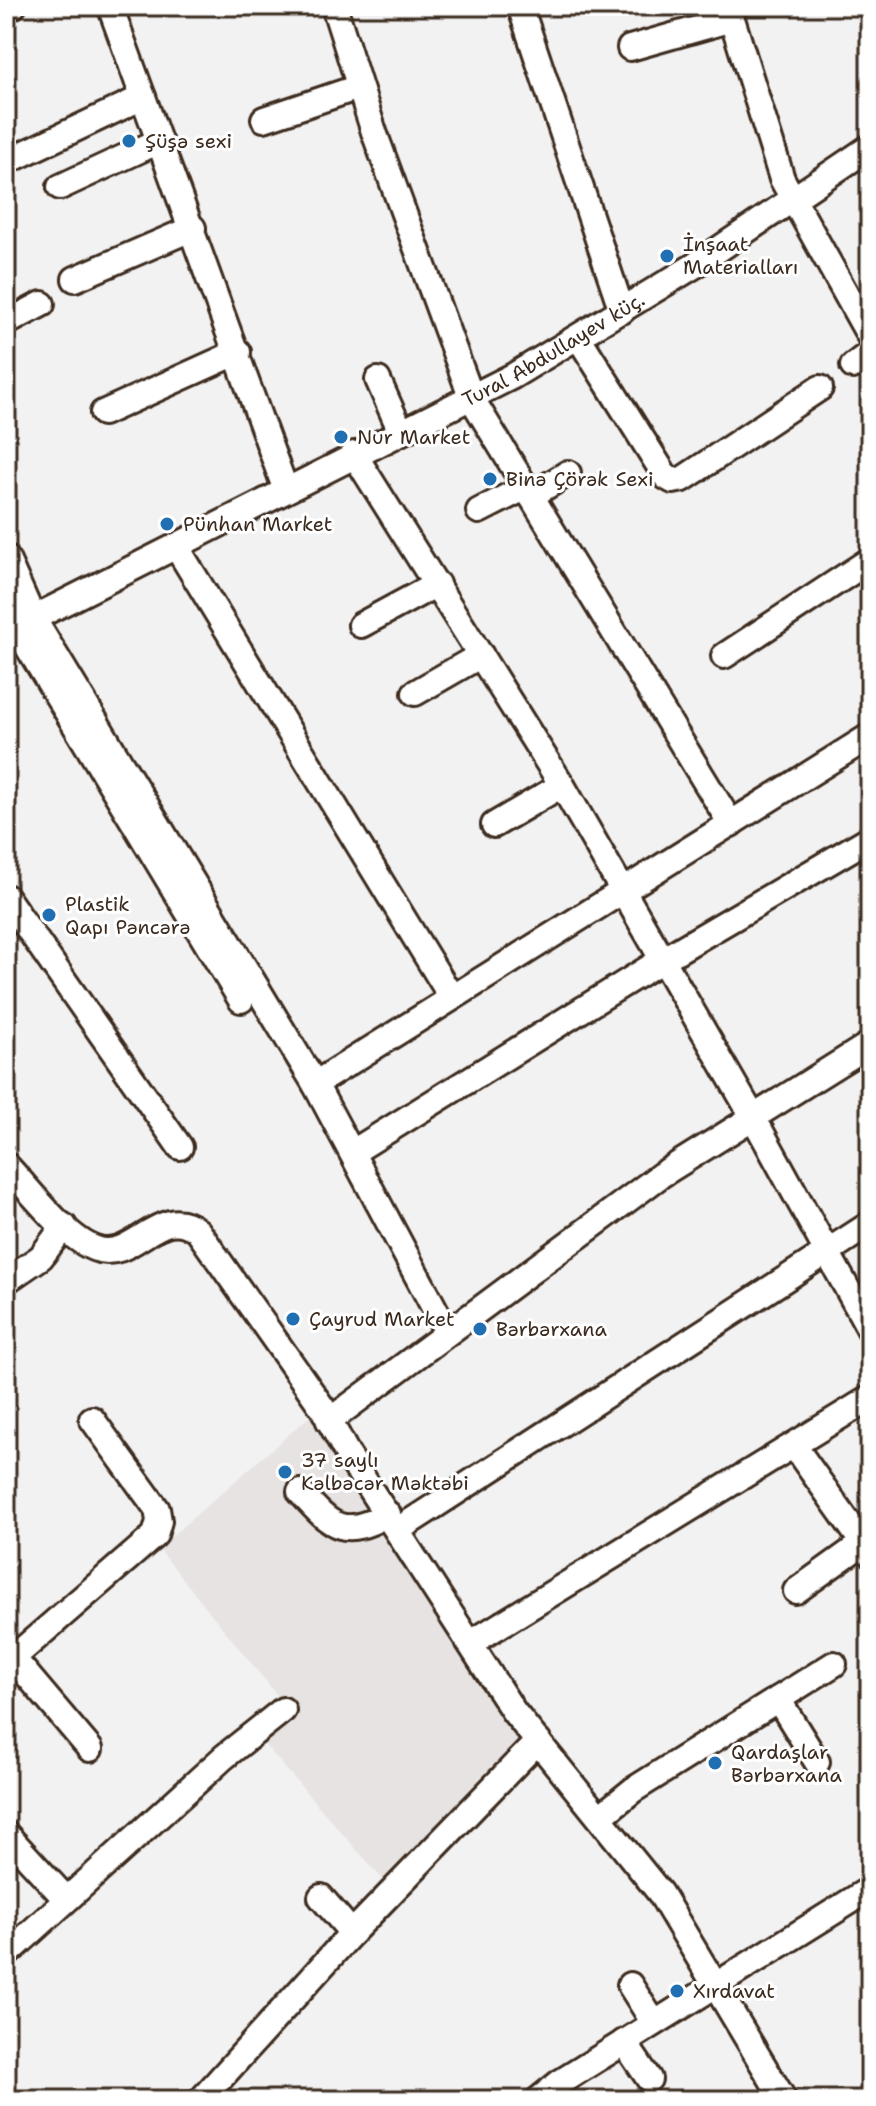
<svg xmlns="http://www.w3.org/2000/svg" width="876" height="2106" font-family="'Shantell Sans',sans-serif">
<rect width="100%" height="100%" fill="#f3f2f2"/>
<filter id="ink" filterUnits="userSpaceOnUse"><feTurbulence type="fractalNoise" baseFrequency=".0125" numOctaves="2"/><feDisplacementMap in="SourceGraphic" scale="16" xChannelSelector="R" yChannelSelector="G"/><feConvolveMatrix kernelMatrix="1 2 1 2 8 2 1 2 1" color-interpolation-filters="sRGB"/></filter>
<g filter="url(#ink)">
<polygon fill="#e6e3e2" points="309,1417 402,1543 522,1740 385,1882 264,1744 294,1716 158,1548"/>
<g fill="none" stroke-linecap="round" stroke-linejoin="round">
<polyline stroke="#827770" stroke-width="5" points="279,1048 295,1076"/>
<g stroke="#3b2a1e" stroke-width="30">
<g id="minor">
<polyline points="110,6 285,488"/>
<polyline points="334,6 374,132 472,399 731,824"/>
<polyline points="520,6 622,311"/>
<polyline points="728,6 782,179 870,337"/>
<polyline points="6,9 13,6"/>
<polyline points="630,48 732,19"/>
<polyline points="264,119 359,87"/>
<polyline points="6,162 143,97"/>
<polyline points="60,187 159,141"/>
<polyline points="75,279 193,228"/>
<polyline points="6,323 42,304"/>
<polyline points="579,338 666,477 673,481 683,479 820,388"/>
<polyline points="853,366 870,353"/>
<polyline points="378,380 401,432"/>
<polyline points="103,413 238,352"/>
<polyline points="354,454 562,785 753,1117 870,1330"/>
<polyline points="531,496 568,473"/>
<polyline points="479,511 526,487"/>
<polyline points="176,546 452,998"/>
<polyline points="6,557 33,618 315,1084 447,1332"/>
<polyline points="6,611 241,1000"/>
<polyline points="361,625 437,584"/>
<path id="s1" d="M6 632 513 376 694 266 870 147"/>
<polyline points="724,656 870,560"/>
<polyline points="415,693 481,655"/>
<polyline points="494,825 562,785"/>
<polyline points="6,897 180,1147"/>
<polyline points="315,1084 870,736"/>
<polyline points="353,1152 662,960 870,838"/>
<path d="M6 1165C29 1189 66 1239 96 1249 134 1263 160 1200 198 1231L322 1407 348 1455 514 1712 660 1893 784 2100"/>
<polyline points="6,1281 41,1257 64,1226"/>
<polyline points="329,1421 661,1175 870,1044"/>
<polyline points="794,1446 870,1553"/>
<path d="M300 1492C332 1527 342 1539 388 1514"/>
<polyline points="399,1529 870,1224"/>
<polyline points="796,1591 863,1543"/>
<polyline points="471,1643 870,1398"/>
<polyline points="13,1658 90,1749"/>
<polyline points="6,1664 155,1535 159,1521 157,1509 92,1419"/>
<polyline points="778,1699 817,1762"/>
<polyline points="601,1816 633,1790 834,1664"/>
<polyline points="6,1834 65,1898"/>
<polyline points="321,1897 352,1933"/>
<polyline points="6,1955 224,1757 283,1710"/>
<polyline points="630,1985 654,2023"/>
<polyline points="624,2042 649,2079"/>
<polyline points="201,2100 352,1933 538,1741"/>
<polyline points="538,2100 559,2083 870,1889"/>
</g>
</g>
<use href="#minor" stroke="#fff" stroke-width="24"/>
</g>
</g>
<g fill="#1f6fb2" stroke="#fff" stroke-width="3">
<circle cx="129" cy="141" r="8"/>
<circle cx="667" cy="256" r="8"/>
<circle cx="341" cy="437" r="8"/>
<circle cx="490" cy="479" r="8"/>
<circle cx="167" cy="524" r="8"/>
<circle cx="49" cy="915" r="8"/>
<circle cx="293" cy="1319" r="8"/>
<circle cx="480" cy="1329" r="8"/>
<circle cx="285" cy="1472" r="8"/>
<circle cx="715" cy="1763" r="8"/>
<circle cx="677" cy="1991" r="8"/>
</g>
<g text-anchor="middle" stroke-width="6" stroke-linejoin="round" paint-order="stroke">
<g font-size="20" fill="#3b2a1e" stroke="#fff" text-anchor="start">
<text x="145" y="148">Şüşə sexi</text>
<text x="683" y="251">İnşaat<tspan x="683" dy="23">Materialları</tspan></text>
<text x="357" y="444">Nur Market</text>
<text x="506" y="486">Binə Çörək Sexi</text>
<text x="183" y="531">Pünhan Market</text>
<text x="65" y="911">Plastik<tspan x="65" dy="23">Qapı Pəncərə</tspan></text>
<text x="309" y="1326">Çayrud Market</text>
<text x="496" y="1336">Bərbərxana</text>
<text x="301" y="1467">37 saylı<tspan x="301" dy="23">Kəlbəcər Məktəbi</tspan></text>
<text x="731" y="1759">Qardaşlar<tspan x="731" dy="23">Bərbərxana</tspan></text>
<text x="693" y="1998">Xırdavat</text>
</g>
<g font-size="20" fill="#3b2a1e" stroke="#fff">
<text dy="7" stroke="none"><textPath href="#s1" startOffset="616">Tural Abdullayev küç.</textPath></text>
</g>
</g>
<rect width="876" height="2106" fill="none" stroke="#fff" stroke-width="32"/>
<rect x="16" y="16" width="844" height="2074" fill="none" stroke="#3b2a1e" stroke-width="3" filter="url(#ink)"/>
</svg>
